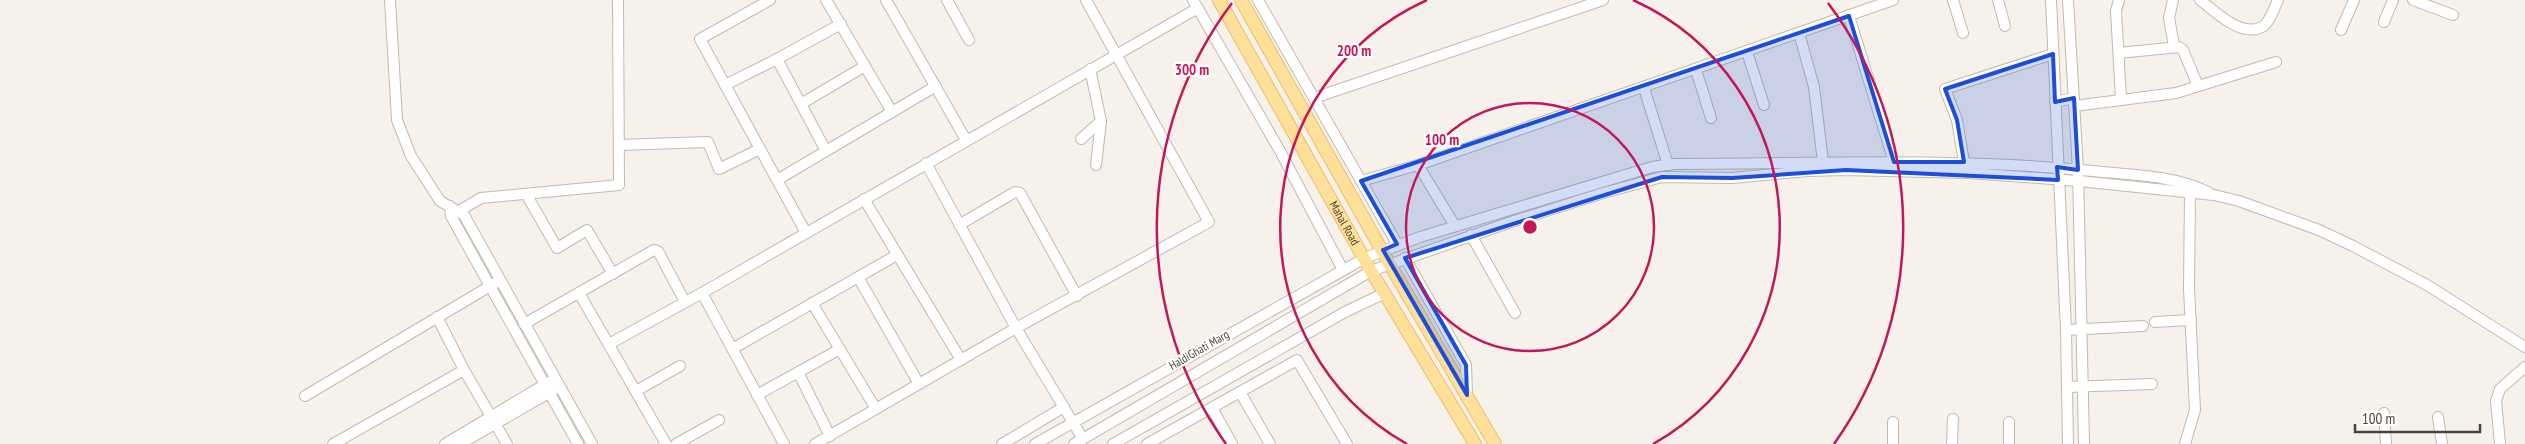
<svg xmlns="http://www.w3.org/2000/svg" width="2525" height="444" font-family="'PT Sans Narrow',sans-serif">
<rect width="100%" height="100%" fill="#f6f2eb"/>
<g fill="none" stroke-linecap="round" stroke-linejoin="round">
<g stroke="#c2baad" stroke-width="12">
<g id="minor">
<polyline points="390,0 397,120 411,156 440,201 464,215 592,444"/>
<polyline points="770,0 700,39 806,233"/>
<polyline points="826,0 892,112 936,86"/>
<polyline points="886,0 966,140"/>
<polyline points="947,0 969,40"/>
<polyline points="1193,0 1280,151 1343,270"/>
<polyline points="1258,0 1397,244"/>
<polyline points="1953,0 1963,33"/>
<polyline points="1998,0 2005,26"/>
<polyline points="2051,0 2066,330 2068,444"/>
<polyline points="2068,0 2078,170 2084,444"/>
<polyline points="2119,0 2116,11 2121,99"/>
<polyline points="2173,0 2169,18 2174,46"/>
<path d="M2200 0C2215 11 2241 38 2262 27 2270 23 2274 8 2278 0"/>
<polyline points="2413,0 2453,15"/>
<polyline points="1849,16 1894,162"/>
<polyline points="2384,22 2393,0"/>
<polyline points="2341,30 2354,0"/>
<polyline points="1799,33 1814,87 1823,162"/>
<polyline points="1747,52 1764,105"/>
<polyline points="2119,53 2179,47 2183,50 2198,86"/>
<polyline points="777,59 841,24"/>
<polyline points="1090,69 1101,121 1096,165"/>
<polyline points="1696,70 1711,118"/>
<polyline points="725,85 777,59 826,151"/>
<polyline points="1644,88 1668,165"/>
<polyline points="1314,98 1603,0"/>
<polyline points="2055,102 2074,98"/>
<polyline points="801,104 865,66"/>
<polyline points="2074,106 2176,93 2276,62"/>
<polyline points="1081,139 1101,121"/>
<polyline points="619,145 708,142 719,169 760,149"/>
<polyline points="1964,162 1957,120 1945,89 2053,54"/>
<polyline points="926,163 1016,328 1083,439"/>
<polyline points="777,180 892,112"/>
<polyline points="1361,181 1418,165"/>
<polyline points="526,194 557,248 587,230 613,274"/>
<polyline points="864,199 961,360"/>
<polyline points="450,206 451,216 578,444"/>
<polyline points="459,211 481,198 619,185 618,0"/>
<polyline points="959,225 1015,192 1020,193 1077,296"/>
<polyline points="1455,226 1418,165 1893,0"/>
<polyline points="1471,235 1515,313"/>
<polyline points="1405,258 1466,365 1467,395"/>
<polyline points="858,277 919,384"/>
<polyline points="579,293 666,444"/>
<polyline points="702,293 784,444"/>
<polyline points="812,303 876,409"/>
<polyline points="437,317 464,370 507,444"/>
<polyline points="2155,322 2191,320"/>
<polyline points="524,324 654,250 658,251 685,302"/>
<polyline points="2066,330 2143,326"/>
<polyline points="609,344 702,293 1198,8"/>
<polyline points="732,349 897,255"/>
<polyline points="798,372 830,436"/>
<polyline points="2067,387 2152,384"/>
<polyline points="636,391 680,366"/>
<polyline points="1240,392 1270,444"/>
<polyline points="757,395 840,349"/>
<polyline points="305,396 497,282"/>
<polyline points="1212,408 1232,444"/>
<polyline points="2384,413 2386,444"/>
<polyline points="2438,417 2442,444"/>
<polyline points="333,444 464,370"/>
<polyline points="445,444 549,382"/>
<polyline points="460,444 554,390"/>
<polyline points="676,444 719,420"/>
<polyline points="815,444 1016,328 1209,222 1086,0"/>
<polyline points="1002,444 1064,407"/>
<path d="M1035 444 1365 258 1420 237 1652 167 1673 164C1814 164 1953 157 2093 171 2130 175 2174 175 2208 192"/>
<polyline points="1074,444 1371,271 1511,222 1603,193 1662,177 1732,178 1808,171 1846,170 1969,173 2079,181 2214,195 2239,201 2319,230 2353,246 2427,285 2525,347"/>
<polyline points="1113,444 1345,312 1385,293"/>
<polyline points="1147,444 1297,360 1347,444"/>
<polyline points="1893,444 1893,422"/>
<polyline points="1952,444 1953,419"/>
<polyline points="2009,444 2009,422"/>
<polyline points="2185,444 2195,410 2189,289 2190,193"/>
<polyline points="2500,444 2496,401 2500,389 2525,367"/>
</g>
</g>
<g stroke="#e9bf65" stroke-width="14">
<g id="major">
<path id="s1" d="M1219 0 1371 271 1475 444"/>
<polyline points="1241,0 1389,263 1495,444"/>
</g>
</g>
<use href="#minor" stroke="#fff" stroke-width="10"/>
<use href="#major" stroke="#ffe09b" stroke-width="12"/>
</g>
<path fill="#1d4ed8" fill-opacity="0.2" stroke="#1d4ed8" stroke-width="4" stroke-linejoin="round" d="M1849 16 1894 162H1964L1957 120 1945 89 2053 54 2055 102 2074 98 2078 170 2057 167 2058 180 1846 170 1732 178 1662 177 1405 258 1466 365 1467 395 1383 250 1397 244 1361 181Z"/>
<g fill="none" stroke="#c2185b" stroke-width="2.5">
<circle cx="1530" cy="227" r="124"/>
<path d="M1407 444A249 249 0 0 1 1427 0M1633 0A249 249 0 0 1 1653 444"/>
<path d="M1226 444A373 373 0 0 1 1232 3M1828 3A373 373 0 0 1 1834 444"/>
</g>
<g text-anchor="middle" stroke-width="4.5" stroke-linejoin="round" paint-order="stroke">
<g font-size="12" fill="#4b4338" stroke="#fff">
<text dy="4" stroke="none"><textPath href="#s1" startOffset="256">Mahal Road</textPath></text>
<text transform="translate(1199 350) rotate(-30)" y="4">HaldiGhati Marg</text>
</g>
</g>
<circle cx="1530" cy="227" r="8" fill="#c2185b" stroke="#fff" stroke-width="2.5"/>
<g font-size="15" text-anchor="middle" font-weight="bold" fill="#c2185b" stroke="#fff" stroke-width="4.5" stroke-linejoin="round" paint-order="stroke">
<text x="1354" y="56">200 m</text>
<text x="1192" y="75">300 m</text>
<text x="1442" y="145">100 m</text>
</g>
<path d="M2355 424v8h125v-8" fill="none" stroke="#4b4338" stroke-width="2.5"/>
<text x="2362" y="424" font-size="15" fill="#4b4338" stroke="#ffffff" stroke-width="4" paint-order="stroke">100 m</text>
</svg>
